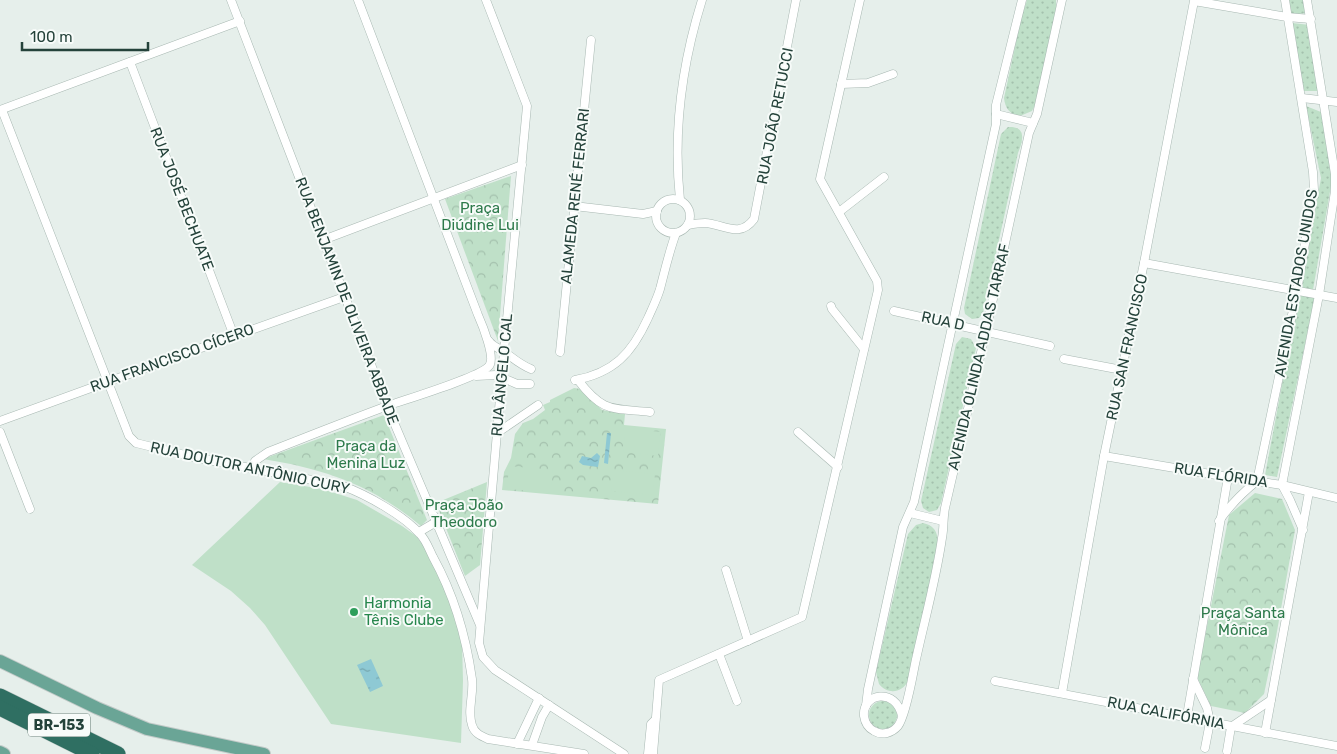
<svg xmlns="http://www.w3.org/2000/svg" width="1337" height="754" font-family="Rubik,sans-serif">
  <defs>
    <pattern id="grass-dots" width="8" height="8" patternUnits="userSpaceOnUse" patternTransform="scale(1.25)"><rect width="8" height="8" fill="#bfe0c8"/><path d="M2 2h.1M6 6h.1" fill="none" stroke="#a4c1ad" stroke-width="1.8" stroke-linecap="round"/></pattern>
    <pattern id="forest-crowns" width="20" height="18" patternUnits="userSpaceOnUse" patternTransform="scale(1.25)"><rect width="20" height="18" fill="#bfe0c8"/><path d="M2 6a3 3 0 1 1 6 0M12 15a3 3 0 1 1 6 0" fill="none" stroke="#a4c1ad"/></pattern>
    <pattern id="water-ripples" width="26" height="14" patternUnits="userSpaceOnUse" patternTransform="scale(1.25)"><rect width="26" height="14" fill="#8ec9d4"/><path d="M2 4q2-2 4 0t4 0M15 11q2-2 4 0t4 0" fill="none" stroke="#74a5ad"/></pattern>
  </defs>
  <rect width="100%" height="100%" fill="#e6efeb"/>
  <!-- grass -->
  <g fill="url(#grass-dots)">
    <path d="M 1027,0 L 1056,0 L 1056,10 L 1036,103 L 1032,111 L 1020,116 C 1010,115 1005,108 1004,98 L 1021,19 Z"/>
    <polygon points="1289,0 1304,0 1307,13 1290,15"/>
    <polygon points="1292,23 1310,25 1318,91 1303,91"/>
    <polygon points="1306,106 1321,112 1332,180 1313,290 1301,289 1321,178"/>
    <path d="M 1008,127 C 1027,126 1023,141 1018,153 L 983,313 L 979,318 L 972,319 L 965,314 L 964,308 L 1001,134 Z"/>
    <polygon points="1299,294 1315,297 1277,477 1265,475"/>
    <polygon points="962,337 971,339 976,348 941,503 937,510 929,512 923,508 921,501 956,344"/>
    <path d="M 923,523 C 942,527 938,544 936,558 L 908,681 C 902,693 888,695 879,684 L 876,672 L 908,534 L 916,525 Z"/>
    <circle cx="883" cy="715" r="14"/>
  </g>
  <!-- forest -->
  <g fill="url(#forest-crowns)">
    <polygon points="511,176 498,341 445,199"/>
    <polygon points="574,388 581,389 602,410 625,414 624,425 666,429 658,504 502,490 504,472 511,458 515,434 523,423 533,419 545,410 543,405 550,402 550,400"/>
    <path d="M 384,415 L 427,520 L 421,526 C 372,485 325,469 263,459 Z"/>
    <polygon points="487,482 480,565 465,576 436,503"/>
    <polygon points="1255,493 1282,499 1295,530 1276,637 1264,694 1245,713 1211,706 1197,677 1229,515"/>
  </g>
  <!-- garden -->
  <g fill="#bfe0c8">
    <polygon points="625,428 661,432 658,456 623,452"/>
    <polygon points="509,466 553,470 551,493 507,489"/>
    <polygon points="613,470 655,474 653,495 611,491"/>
    <polygon points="280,482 322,489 357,500 402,526 416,536 424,546 452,602 462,641 463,681 461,743 331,724 265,625 250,608 231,591 192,565"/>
  </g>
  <!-- water -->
  <g fill="url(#water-ripples)">
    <polygon points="607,433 611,433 608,464 604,463"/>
    <polygon points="597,453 600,456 598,467 583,465 579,462 582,456 591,458"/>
    <polygon points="371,659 383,686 370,692 357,665"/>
  </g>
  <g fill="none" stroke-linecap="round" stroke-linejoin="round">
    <!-- street casing -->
    <g stroke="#a8b8b2" stroke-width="9">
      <g id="street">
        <polyline points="231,0 387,406 480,625"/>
        <polyline points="486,0 527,106 504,351 479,643 483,657 495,670 624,754"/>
        <polyline points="130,62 234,336"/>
        <polyline points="841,84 868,83 893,74"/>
        <polyline points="1302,98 1337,102"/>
        <polyline points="0,110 240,21"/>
        <path d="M 2,110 L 129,436 L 136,443 L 193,457 L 343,486 C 367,495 403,515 420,534 C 426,540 429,549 433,557 C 454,595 466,636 472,679 C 474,694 467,711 472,725 C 474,733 481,736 488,739 L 584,754"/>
        <polyline points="996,114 1033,123"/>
        <circle cx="673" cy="216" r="17"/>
        <path d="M 680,200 C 673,133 682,64 702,0"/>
        <polyline points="574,206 643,214 657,211"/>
        <polyline points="839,212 884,177"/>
        <path d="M 688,225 C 693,224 699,223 705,223 C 724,224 739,239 754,219 L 796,0"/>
        <polyline points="323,240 522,165"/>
        <polyline points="1144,263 1337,298"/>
        <polyline points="831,306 832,309 864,349"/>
        <polyline points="894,311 1050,346"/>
        <path d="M 489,341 C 494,348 500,348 506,353 C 514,359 521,365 531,369"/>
        <polyline points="560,352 591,40"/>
        <polyline points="1064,359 1122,370"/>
        <polyline points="476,376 496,375 517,384 530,384"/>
        <path d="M 575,380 C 614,373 632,353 648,318 C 652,309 657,299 660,289 C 665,270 669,252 676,233"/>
        <path d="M 578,380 C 603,413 612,408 650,412"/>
        <polyline points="0,421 234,336 344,297"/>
        <polyline points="0,432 30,509"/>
        <polyline points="798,432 838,467"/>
        <polyline points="497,433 538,405"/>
        <polyline points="1104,456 1228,477 1282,485 1337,498"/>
        <path d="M 251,469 L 255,461 L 268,452 C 309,436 349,420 390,405 C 407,399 480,377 489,366 C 496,358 482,324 478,315 L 358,0"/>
        <polyline points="910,513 943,521"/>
        <path d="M 1219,521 C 1230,505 1242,493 1257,481 L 1297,291 L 1314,190 L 1313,172 L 1285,0"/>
        <polyline points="1303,530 1290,500 1282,485 1319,295 1335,191 1335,174 1307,0"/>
        <polyline points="419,532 436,522"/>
        <polyline points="726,570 748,641"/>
        <polyline points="719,654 737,701"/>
        <polyline points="1193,679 1207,708 1210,722 1205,748"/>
        <polyline points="995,681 1337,746"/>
        <polyline points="1062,693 1104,456 1144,263 1194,1 1287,17 1311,19"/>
        <polyline points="866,706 868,689 903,527 914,502 996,124 996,105 1022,0"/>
        <path d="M 902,716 C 896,687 862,693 864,716 C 865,723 868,728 874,731 C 882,736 892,733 898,726 C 906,715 912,679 915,664 C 924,622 936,580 942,538 C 944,528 943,518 945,508 L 986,331 L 1029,133 L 1037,114 L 1062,0"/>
        <polyline points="1187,716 1228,477"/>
        <polyline points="1265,733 1309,492"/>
        <polyline points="517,744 539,698"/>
        <polyline points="532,745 542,717 549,705"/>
        <polyline points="1227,751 1231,727 1271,700"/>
        <polyline points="648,754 651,724 655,720"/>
        <polyline points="653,754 659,680 802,617 878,290 877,281 820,179 860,0"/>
      </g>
    </g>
    <!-- primary casing -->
    <g stroke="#c2cac8" stroke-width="14">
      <g id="primary">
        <polyline points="0,661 97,708 147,729 264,754"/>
        <polyline points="0,752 4,754"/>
      </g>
    </g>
    <!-- highway casing -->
    <g stroke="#c2cac8" stroke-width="16">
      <g id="highway">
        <polyline points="0,696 118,754"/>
        <polyline points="0,708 92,754"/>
      </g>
    </g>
    <!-- street -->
    <use href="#street" stroke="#fff" stroke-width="8"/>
    <!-- primary -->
    <use href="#primary" stroke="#6aa596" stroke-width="12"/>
    <!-- highway -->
    <use href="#highway" stroke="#2f6f62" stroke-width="15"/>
  </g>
  <!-- markers -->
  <circle fill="#2e9e5b" stroke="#f7fbf9" stroke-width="2" cx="354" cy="612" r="5"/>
  <g text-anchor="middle" stroke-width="4" stroke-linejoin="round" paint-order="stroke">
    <!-- shield labels -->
    <rect fill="#f7fbf9" stroke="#637a73" stroke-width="1" x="28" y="713.5" width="62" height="23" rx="4"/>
    <g font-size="14" font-weight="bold" fill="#24423a">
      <text x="59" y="730">BR-153</text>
    </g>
    <!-- street labels -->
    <g font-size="15" fill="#24423a" stroke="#f7fbf9">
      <text transform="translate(775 116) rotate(-79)" y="5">RUA JOÃO RETUCCI</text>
      <text transform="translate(575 196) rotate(-84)" y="5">ALAMEDA RENÉ FERRARI</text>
      <text transform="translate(182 199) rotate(69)" y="5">RUA JOSÉ BECHUATE</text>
      <text transform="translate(1296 283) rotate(-80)" y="5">AVENIDA ESTADOS UNIDOS</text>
      <text transform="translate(347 301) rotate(69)" y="5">RUA BENJAMIN DE OLIVEIRA ABBADE</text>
      <text transform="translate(943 321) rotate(12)" y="5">RUA D</text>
      <text transform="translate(1127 347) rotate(-78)" y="5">RUA SAN FRANCISCO</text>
      <text transform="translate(979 357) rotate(-77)" y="5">AVENIDA OLINDA ADDAS TARRAF</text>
      <text transform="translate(172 358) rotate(-20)" y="5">RUA FRANCISCO CÍCERO</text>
      <text transform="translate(502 375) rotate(-85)" y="5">RUA ÂNGELO CAL</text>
      <text transform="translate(250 468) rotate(12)" y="5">RUA DOUTOR ANTÔNIO CURY</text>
      <text transform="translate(1221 475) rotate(9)" y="5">RUA FLÓRIDA</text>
      <text transform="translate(1166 713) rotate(11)" y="5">RUA CALIFÓRNIA</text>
    </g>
    <!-- park labels -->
    <g font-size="15" fill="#2d7a4b" stroke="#f7fbf9">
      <text x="480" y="213">Praça<tspan x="480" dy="17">Diúdine Lui</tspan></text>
      <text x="366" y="451">Praça da<tspan x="366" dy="17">Menina Luz</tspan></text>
      <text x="464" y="510">Praça João<tspan x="464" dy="17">Theodoro</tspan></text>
      <text x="1243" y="618">Praça Santa<tspan x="1243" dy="17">Mônica</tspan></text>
    </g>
    <!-- leisure labels -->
    <g font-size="15" fill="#27864d" stroke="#f7fbf9" text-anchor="start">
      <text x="364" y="608">Harmonia<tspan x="364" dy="17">Tênis Clube</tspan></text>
    </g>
  </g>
  <!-- scale -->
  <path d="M22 42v8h126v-8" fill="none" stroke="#24423a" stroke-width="2.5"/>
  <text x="30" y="42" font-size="15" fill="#24423a" stroke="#f7fbf9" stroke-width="4" paint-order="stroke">100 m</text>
</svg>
